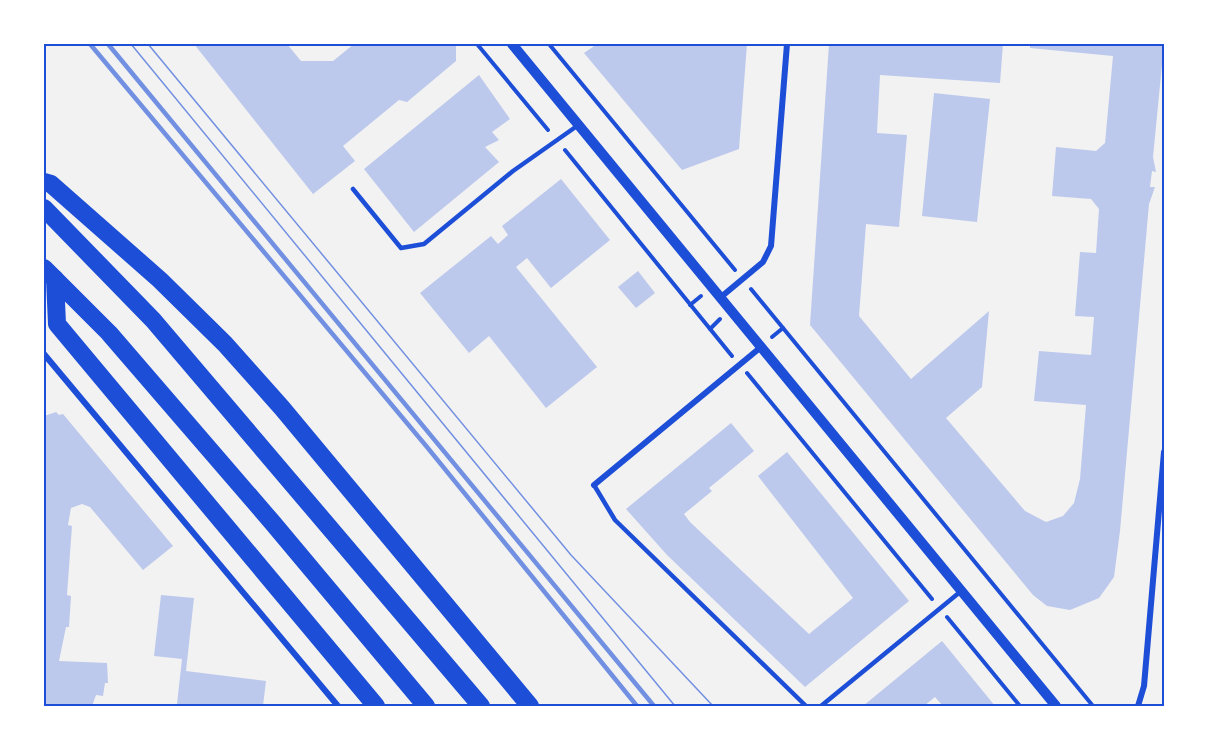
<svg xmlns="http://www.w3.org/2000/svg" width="1208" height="750" font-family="'Noto Sans',sans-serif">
  <rect width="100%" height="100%" fill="#f2f2f2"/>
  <!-- building -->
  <g fill="#bdc9ec">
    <polygon points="194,44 287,44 301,61 333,61 354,44 456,44 456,61 407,102 399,100 343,146 355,161 313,194"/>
    <polygon points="597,44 747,44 739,149 682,170 584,53"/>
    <polygon points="829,44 1003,44 1000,83 880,75 877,133 907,135 899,227 866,224 859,316 911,379 989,311 982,387 946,418 1025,511 1046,522 1063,516 1074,503 1080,479 1086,405 1034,401 1039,351 1091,355 1094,317 1075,316 1080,252 1096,253 1099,209 1091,199 1052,196 1056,147 1096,151 1105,143 1113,56 1030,48 1030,44 1164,44 1153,157 1156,172 1152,171 1150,187 1155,187 1149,204 1120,531 1114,577 1099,598 1070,610 1047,606 1033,595 810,325"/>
    <polygon points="479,75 510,119 492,132 499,140 485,147 499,162 414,232 364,169"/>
    <polygon points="934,93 990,99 977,222 922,216"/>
    <polygon points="561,179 610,240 551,288 527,258 516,267 597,367 546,408 489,336 469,353 420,293 491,236 498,244 508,235 502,226"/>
    <polygon points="638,271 655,293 636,308 618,287"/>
    <polygon points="56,412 59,415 63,414 173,546 143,570 90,507 82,504 71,508 68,525 72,526 67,595 71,596 69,627 66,627 59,661 107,663 108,683 105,683 103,696 96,695 92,706 44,706 44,416"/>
    <polygon points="731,423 754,451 709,488 712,491 684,514 690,522 809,634 853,598 758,476 787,452 909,601 805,687 667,555 626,509"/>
    <polygon points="161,595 194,598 186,671 266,681 263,706 177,704 182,659 154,656"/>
    <polygon points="942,641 995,706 943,706 935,697 924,706 863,706"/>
  </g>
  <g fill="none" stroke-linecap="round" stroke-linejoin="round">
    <!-- path -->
    <g stroke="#1d4ed8" stroke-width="4">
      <polyline points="477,44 548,130"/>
      <polyline points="549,44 735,270"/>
      <polyline points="565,150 732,356"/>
      <polyline points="751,289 1093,706"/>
      <polyline points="690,305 701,296"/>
      <polyline points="710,329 720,319"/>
      <polyline points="772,337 783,328"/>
      <polyline points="747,373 932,599"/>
      <polyline points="947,617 1020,706"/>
    </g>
    <!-- service -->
    <g stroke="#1d4ed8" stroke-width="4.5">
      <polyline points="353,189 401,248 424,244 513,171 577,126"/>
      <polyline points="594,485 615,520 806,706"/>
      <polyline points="821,706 960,592"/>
    </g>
    <!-- minor -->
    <g stroke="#1d4ed8" stroke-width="6">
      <polyline points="721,297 763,262 771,246 787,44"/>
      <polyline points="44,354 338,706"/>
      <polyline points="594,485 761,347"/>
      <polyline points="1138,706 1144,686 1164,452"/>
    </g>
    <!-- tertiary -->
    <polyline stroke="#1d4ed8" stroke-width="10" points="512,44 1056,706"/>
    <!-- motorway -->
    <g stroke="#1d4ed8" stroke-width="18">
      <polyline points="44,182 51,184 160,280 225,344 282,408 530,706"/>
      <polyline points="44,208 153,320 481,706"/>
      <polyline points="44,268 109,333 272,522 426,706"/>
      <polyline points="55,279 57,324 376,706"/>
    </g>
    <!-- tram -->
    <g stroke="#7290e2" stroke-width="1.5">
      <polyline points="131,44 675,706"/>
      <polyline points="148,44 571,555 713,706"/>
    </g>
    <!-- rail -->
    <g stroke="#7290e2" stroke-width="4.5">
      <polyline points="90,44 427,447 637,706"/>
      <polyline points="108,44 654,706"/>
    </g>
  </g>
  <!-- border -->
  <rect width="1208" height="750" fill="none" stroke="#ffffff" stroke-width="90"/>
  <rect x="45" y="45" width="1118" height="660" fill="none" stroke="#1d4ed8" stroke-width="2"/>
</svg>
